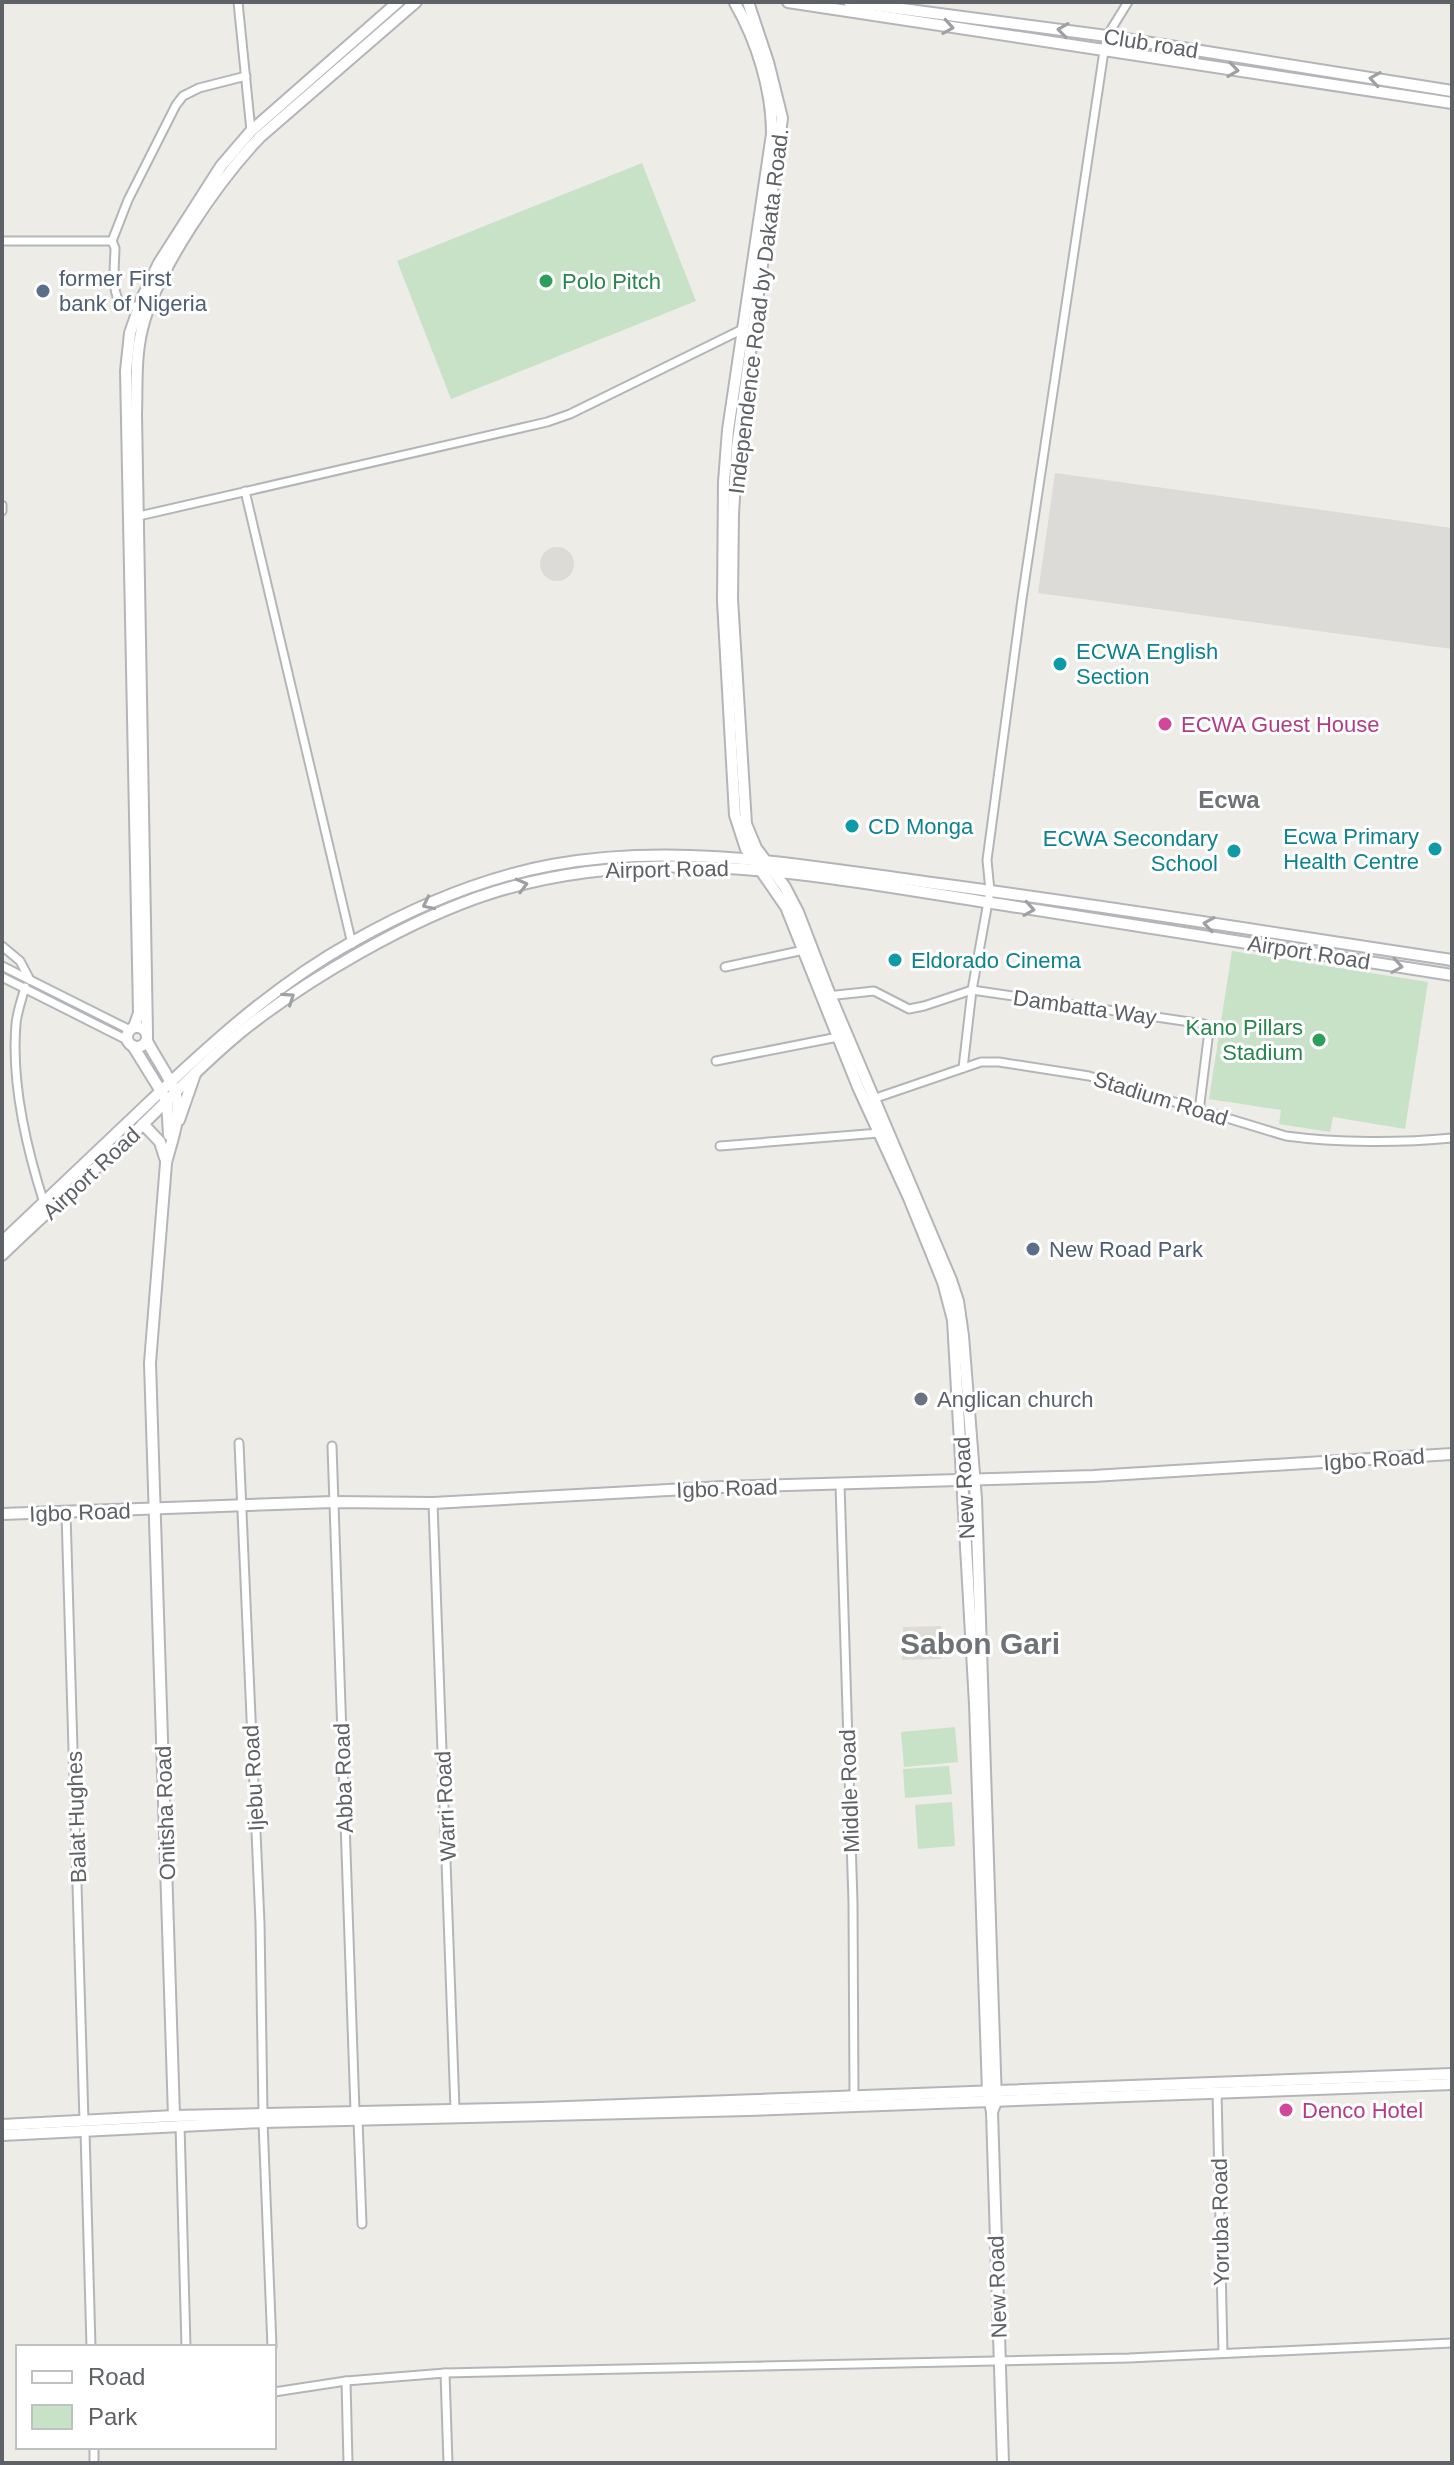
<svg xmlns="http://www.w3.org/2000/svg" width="1454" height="2465" font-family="Helvetica,sans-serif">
  <rect width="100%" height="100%" fill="#eeece7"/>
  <!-- industrial -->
  <g fill="#dddbd8">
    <polygon points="1055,473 1452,528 1452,649 1038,593"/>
    <circle cx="557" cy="564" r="17"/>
  </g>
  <!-- education -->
  <g fill="#dedbd5">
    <polygon points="941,1626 942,1639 903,1641 903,1627"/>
    <polygon points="941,1642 941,1659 902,1660 901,1651 906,1651 906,1647 901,1646 901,1643"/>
  </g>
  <!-- green -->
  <g fill="#c7e2c6">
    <polygon points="642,163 696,301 451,399 397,261"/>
    <polygon points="1232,951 1428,982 1405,1129 1333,1117 1330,1132 1279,1124 1281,1110 1209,1099"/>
    <polygon points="955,1727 958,1762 904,1767 901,1732"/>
    <polygon points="949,1766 952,1794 905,1798 903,1769"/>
    <polygon points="952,1802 955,1846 918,1849 915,1805"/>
  </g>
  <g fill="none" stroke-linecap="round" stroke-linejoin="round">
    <!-- street casing -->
    <g stroke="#b3b6b9" stroke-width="11">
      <g id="street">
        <polyline points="238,2 251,131"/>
        <polyline points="2,241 112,241"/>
        <path d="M 142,308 C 136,306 128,306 123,304 C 110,298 115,261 115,248 L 112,241 L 128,200 L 176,105 L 183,96 L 199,88 L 246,76"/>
        <polyline points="245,491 352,944"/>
        <polyline points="2,505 2,511"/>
        <polyline points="139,516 547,422 570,414 745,328"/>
        <polyline points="2,946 20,961 30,980"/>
        <polyline points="2,966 130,1030"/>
        <polyline points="725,967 804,950"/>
        <polyline points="2,977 127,1040"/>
        <path d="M 25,987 C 22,999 17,1012 16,1024 C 11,1083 26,1147 44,1203"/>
        <polyline points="827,996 874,991 909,1009 924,1006 972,990 1204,1024 1209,1031 1199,1111"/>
        <polyline points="716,1061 838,1037"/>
        <polyline points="963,1068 972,990 990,891 987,860 1022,599 1104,51 1107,36 1128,2"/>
        <path d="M 873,1099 L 981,1062 L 999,1062 L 1089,1076 L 1286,1136 C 1338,1143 1400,1143 1452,1138"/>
        <polyline points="720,1146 879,1133"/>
        <polyline points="239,1443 260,1923 263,2113"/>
        <polyline points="332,1446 355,2111"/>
        <polyline points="840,1484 853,1903 854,2097"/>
        <polyline points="433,1503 455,2109"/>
        <polyline points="66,1513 84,2121"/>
        <polyline points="1217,2092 1223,2353"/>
        <polyline points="358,2120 362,2224"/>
        <polyline points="263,2122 272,2347"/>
        <polyline points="180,2125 186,2347"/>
        <polyline points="85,2131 91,2347"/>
        <polyline points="445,2373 448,2463"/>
        <polyline points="346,2381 348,2463"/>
        <polyline points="274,2392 346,2381 445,2373 1129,2358 1452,2343"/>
        <polyline points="94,2447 94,2463"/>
      </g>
    </g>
    <!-- secondary casing -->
    <g stroke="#b3b5b9" stroke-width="14">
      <g id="secondary">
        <polyline points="748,2 768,62 782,118 737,448 733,514 732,599 746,824 756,848 785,887 798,912 830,995 951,1280 958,1301 963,1336 976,1499 996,2102 992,2112"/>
        <polyline points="788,2 1452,103"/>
        <polyline points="849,2 1107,36 1452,91"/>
        <path d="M 735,3 C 757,41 772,90 772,134 L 728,430 L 724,482 L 723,601 L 735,815 L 746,849 L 786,907 L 858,1087 L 909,1198 L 943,1282 L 953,1320 L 975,1704 L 988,2092 L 992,2112 L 1003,2463"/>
        <circle cx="137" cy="1037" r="10"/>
        <polyline points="134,1027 139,1013 126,371 130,333 143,296 159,263 221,166 251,131 398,2"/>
        <path d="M 147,1034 L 136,415 C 137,386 135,357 142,329 C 156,270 218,181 260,137 L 416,2"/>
        <path d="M 147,1041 C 155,1057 169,1076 175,1092 C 183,1114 171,1142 166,1163 L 150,1363 L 174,2116"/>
        <polyline points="133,1046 167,1101 169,1135"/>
        <polyline points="179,1120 195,1074"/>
        <polyline points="143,1124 160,1142 165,1158"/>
        <path d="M 2,1242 C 48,1198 95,1154 141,1110 C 206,1048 273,986 352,942 C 414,907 481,878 552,865 C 679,842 806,866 932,883 C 1106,906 1279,934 1452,960"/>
        <path d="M 2,1255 C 44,1214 88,1176 131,1136 C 167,1101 202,1064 241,1032 C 307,979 410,919 491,893 C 661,839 840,880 1011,906 C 1158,929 1305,952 1452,975"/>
        <polyline points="2,1514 333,1502 433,1503 723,1487 1093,1476 1452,1454"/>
        <polyline points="2,2125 174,2116 540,2108 1452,2074"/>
        <polyline points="2,2135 263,2122 748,2110 1452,2084"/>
      </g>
    </g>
    <!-- street -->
    <use href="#street" stroke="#fff" stroke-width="7"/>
    <!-- secondary -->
    <use href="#secondary" stroke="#fff" stroke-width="10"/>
  </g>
  <!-- one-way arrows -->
  <defs><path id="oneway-chevron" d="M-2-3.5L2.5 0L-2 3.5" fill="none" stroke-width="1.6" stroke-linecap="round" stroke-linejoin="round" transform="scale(2)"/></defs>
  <g stroke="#9ea0a3">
    <use href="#oneway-chevron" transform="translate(948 27) rotate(9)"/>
    <use href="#oneway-chevron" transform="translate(1063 30) rotate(-172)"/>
    <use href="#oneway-chevron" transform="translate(1233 70) rotate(8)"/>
    <use href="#oneway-chevron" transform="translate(1375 79) rotate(-171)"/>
    <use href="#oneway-chevron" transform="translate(522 885) rotate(-15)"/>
    <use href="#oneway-chevron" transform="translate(428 904) rotate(154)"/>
    <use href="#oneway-chevron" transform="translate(1029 909) rotate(9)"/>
    <use href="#oneway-chevron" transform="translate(1209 924) rotate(-171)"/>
    <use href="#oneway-chevron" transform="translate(1397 966) rotate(9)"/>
    <use href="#oneway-chevron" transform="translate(289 998) rotate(-34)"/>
  </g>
  <!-- markers -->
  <g fill="#2e9e5b" stroke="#fff" stroke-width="3">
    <circle cx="546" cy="281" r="8"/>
    <circle cx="1319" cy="1040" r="8"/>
  </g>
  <g fill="#5c6f8a" stroke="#fff" stroke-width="3">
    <circle cx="43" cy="291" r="8"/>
    <circle cx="1033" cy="1249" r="8"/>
  </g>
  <g fill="#0f9aa8" stroke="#fff" stroke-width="3">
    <circle cx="1060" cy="664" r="8"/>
    <circle cx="852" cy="826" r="8"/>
    <circle cx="1435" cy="849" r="8"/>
    <circle cx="1234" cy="851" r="8"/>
    <circle cx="895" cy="960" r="8"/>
  </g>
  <g fill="#d1479c" stroke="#fff" stroke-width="3">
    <circle cx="1165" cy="724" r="8"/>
    <circle cx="1286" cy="2110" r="8"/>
  </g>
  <circle fill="#6b7280" stroke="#fff" stroke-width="3" cx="921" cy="1399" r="8"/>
  <g text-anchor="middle" stroke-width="6" stroke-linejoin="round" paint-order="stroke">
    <!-- street labels -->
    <g font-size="22" fill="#5e6165" stroke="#fff">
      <text transform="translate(1151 43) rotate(9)" y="8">Club road</text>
      <text transform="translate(758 311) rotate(-83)" y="8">Independence Road by Dakata Road.</text>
      <text transform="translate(667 869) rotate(-1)" y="8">Airport Road</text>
      <text transform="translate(1309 952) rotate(9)" y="8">Airport Road</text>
      <text transform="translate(1085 1007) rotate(8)" y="8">Dambatta Way</text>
      <text transform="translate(1161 1098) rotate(17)" y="8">Stadium Road</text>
      <text transform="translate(91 1173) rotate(-43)" y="8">Airport Road</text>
      <text transform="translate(1374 1459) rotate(-4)" y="8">Igbo Road</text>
      <text transform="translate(727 1488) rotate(-2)" y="8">Igbo Road</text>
      <text transform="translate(964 1488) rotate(-93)" y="8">New Road</text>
      <text transform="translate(80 1512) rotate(-2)" y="8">Igbo Road</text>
      <text transform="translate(253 1778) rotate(-93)" y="8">Ijebu Road</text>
      <text transform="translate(343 1778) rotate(-92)" y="8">Abba Road</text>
      <text transform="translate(849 1791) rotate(-92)" y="8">Middle Road</text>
      <text transform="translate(445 1806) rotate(-93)" y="8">Warri Road</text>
      <text transform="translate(165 1813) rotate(-92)" y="8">Onitsha Road</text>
      <text transform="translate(76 1817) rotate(-92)" y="8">Balat Hughes</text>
      <text transform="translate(1220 2222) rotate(-91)" y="8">Yoruba Road</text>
      <text transform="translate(997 2287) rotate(-92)" y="8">New Road</text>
    </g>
    <!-- service labels -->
    <g font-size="22" fill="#4e5e75" stroke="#fff" text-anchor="start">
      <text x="59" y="286">former First<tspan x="59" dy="25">bank of Nigeria</tspan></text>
      <text x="1049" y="1257">New Road Park</text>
    </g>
    <!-- leisure labels -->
    <g font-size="22" fill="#27864d" stroke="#fff" text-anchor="start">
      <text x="562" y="289">Polo Pitch</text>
      <text x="1303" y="1035" text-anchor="end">Kano Pillars<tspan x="1303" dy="25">Stadium</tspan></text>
    </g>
    <!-- culture labels -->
    <g font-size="22" fill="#0d838f" stroke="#fff" text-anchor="start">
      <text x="1076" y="659">ECWA English<tspan x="1076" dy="25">Section</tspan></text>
      <text x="868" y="834">CD Monga</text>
      <text x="1419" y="844" text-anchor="end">Ecwa Primary<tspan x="1419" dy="25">Health Centre</tspan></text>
      <text x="1218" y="846" text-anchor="end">ECWA Secondary<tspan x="1218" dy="25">School</tspan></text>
      <text x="911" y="968">Eldorado Cinema</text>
    </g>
    <!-- hotel labels -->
    <g font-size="22" fill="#b23c85" stroke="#fff" text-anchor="start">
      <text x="1181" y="732">ECWA Guest House</text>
      <text x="1302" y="2118">Denco Hotel</text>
    </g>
    <!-- worship labels -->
    <g font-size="22" fill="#5b616d" stroke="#fff" text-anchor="start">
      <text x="937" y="1407">Anglican church</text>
    </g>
    <!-- neighbourhood labels -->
    <g font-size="24" font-weight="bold" fill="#6f7376" stroke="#fff">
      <text x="1229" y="808">Ecwa</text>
    </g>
    <!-- district labels -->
    <g font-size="30" font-weight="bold" fill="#6f7376" stroke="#fff">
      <text x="980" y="1654">Sabon Gari</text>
    </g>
  </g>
  <!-- border -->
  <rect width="1454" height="2465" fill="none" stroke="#5e6165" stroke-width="8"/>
  <!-- legend -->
  <rect x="16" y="2345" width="260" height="104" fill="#ffffff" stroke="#bfc0c1" stroke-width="2"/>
  <rect x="32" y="2371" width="40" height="12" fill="#ffffff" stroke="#bfc0c1" stroke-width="2"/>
  <text x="88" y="2385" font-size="24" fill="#5e6165">Road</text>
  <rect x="32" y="2405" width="40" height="24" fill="#c7e2c6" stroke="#bfc0c1" stroke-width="2"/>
  <text x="88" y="2425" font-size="24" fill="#5e6165">Park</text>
</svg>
